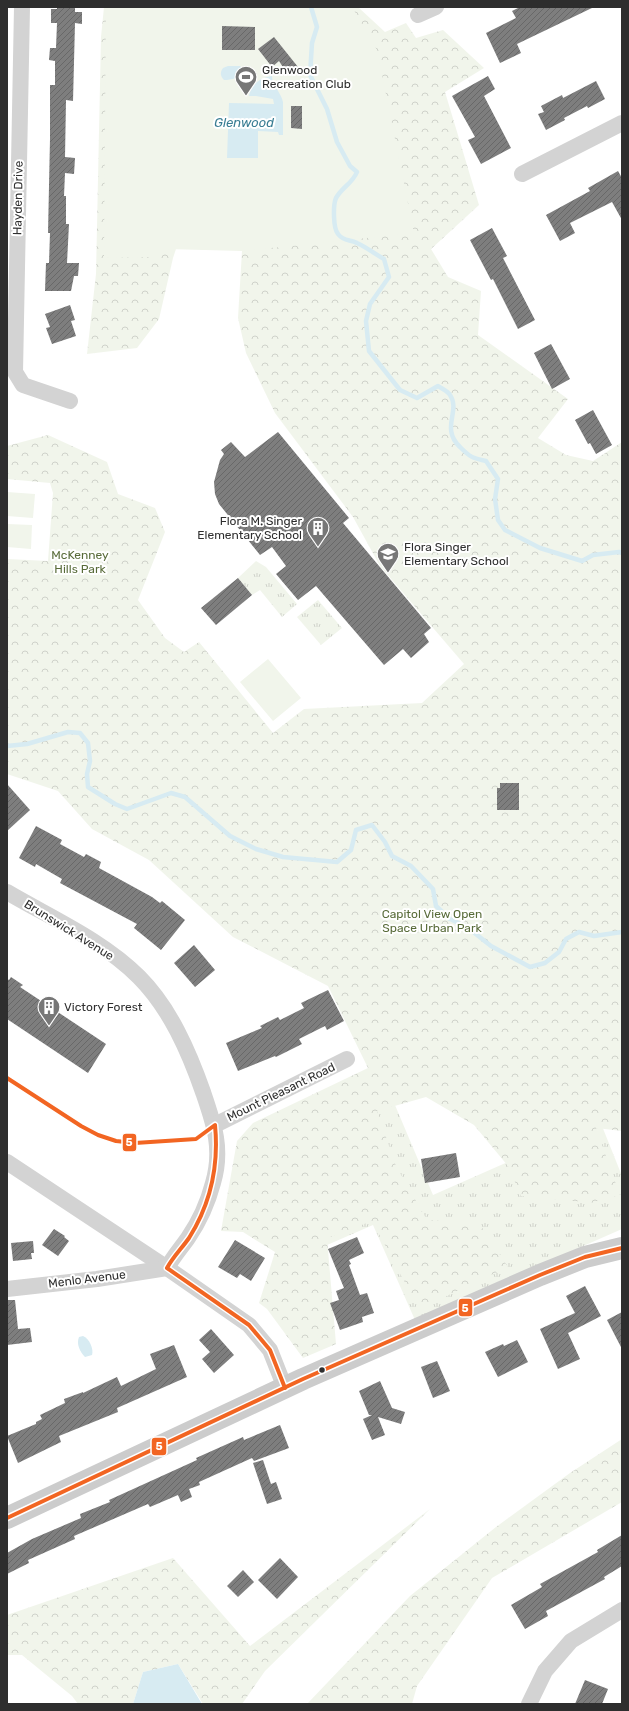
<svg xmlns="http://www.w3.org/2000/svg" width="629" height="1711" font-family="Rubik,sans-serif">
  <defs>
    <pattern id="grass-tufts" width="24" height="20" patternUnits="userSpaceOnUse"><rect width="24" height="20" fill="#f1f5eb"/><path d="M3 7l-1-3M5 7V3M7 7l1-3M15 17l-1-3M17 17v-4M19 17l1-3" fill="none" stroke="#cfd2ca"/></pattern>
    <pattern id="forest-crowns" width="20" height="18" patternUnits="userSpaceOnUse"><rect width="20" height="18" fill="#f1f5eb"/><path d="M2 6a3 3 0 1 1 6 0M12 15a3 3 0 1 1 6 0" fill="none" stroke="#cfd2ca"/></pattern>
    <pattern id="building-hatch" width="6" height="6" patternUnits="userSpaceOnUse"><rect width="6" height="6" fill="#7e7e7e"/><path d="M-1 1l2-2M0 6l6-6M5 7l2-2" fill="none" stroke="#686868"/></pattern>
  </defs>
  <rect width="100%" height="100%" fill="#fff"/>
  <!-- grass -->
  <g fill="url(#grass-tufts)">
    <polygon points="256,561 266,567 297,604 282,617 260,590 252,595 238,578"/>
    <polygon points="318,600 342,628 321,645 297,617"/>
    <polygon points="384,1079 433,1195 600,1121 622,1176 622,1229 415,1320 373,1225 295,1259"/>
  </g>
  <!-- forest -->
  <g fill="url(#forest-crowns)">
    <polygon points="104,7 189,7 185,222 173,258 159,319 137,348 87,354 96,274 101,37"/>
    <polygon points="288,7 358,7 385,32 406,23 416,38 443,30 484,68 445,92 479,205 431,249 448,277 481,291 478,335 568,399 538,438 566,455 593,461 622,442 622,1131 596,1128 621,1198 602,1194 596,1203 521,1196 508,1166 474,1125 426,1097 377,1111 396,1166 427,1220 479,1223 508,1267 419,1309 372,1221 327,1238 336,1344 303,1358 267,1309 259,1303 275,1252 243,1232 221,1231 237,1141 253,1123 368,1068 328,986 233,937 149,860 92,829 58,791 7,774 7,559 48,561 53,493 50,483 7,479 7,446 48,435 107,462 118,494 155,508 165,532 138,600 165,638 184,652 199,642 273,733 304,709 422,703 464,664 380,566 353,517 275,413 246,353 238,318 242,251 197,245"/>
    <polygon points="622,1439 622,1502 492,1578 417,1686 412,1704 307,1704 410,1596 496,1527 570,1473"/>
    <polygon points="430,1509 265,1671 242,1704 203,1704 178,1664 143,1672 133,1704 78,1704 72,1696 22,1655 7,1655 7,1615 173,1558 250,1646"/>
  </g>
  <!-- pitch -->
  <g fill="#f1f5eb">
    <polygon points="106,7 352,7 377,50 414,233 242,251 166,249 150,257 104,258"/>
    <polygon points="7,492 35,494 33,518 7,516"/>
    <polygon points="7,524 32,525 31,549 7,547"/>
    <polygon points="268,659 301,698 273,721 240,682"/>
  </g>
  <!-- water -->
  <g fill="#d7ebf2">
    <path d="M 228,66 L 240,66 L 244,70 C 240,78 232,80 224,80 C 220,76 220,72 223,68 Z"/>
    <path d="M 272,76 C 272,86 281,92 283,102 L 283,135 L 279,135 L 278,132 L 258,131 L 258,158 L 227,158 L 229,103 L 274,104 L 273,99 L 256,96 L 249,96 C 251,84 260,78 272,76 Z"/>
    <path d="M 83,1336 C 89,1338 94,1349 92,1355 L 85,1357 C 80,1352 76,1344 79,1337 Z"/>
    <polygon points="178,1664 202,1704 133,1704 143,1672"/>
  </g>
  <g fill="none" stroke-linecap="round" stroke-linejoin="round">
    <!-- stream -->
    <g stroke="#d7ebf2" stroke-width="4.5">
      <path d="M 311,7 L 317,27 L 312,43 L 310,75 L 327,109 L 337,142 L 350,166 L 357,172 C 352,184 343,186 336,198 C 333,205 333,228 338,234 C 344,242 350,239 357,243 C 366,247 375,254 384,259 L 389,277 L 370,304 L 366,321 L 369,351 L 400,390 L 417,398 L 438,386 C 442,389 448,391 450,395 C 461,411 440,428 460,447 C 470,457 472,458 486,461 L 498,479 L 495,499 L 498,520 L 505,530 L 540,548 L 582,561 L 593,555 L 619,552 L 622,553"/>
      <polyline points="7,746 27,744 68,732 80,733 88,743 90,761 87,774 88,787 115,804 127,809 171,793 185,797 230,836 256,849 283,857 337,862 351,850 356,830 372,825 385,842 392,856 411,866 433,889 436,906 450,919 467,927 491,946 530,967 545,963 559,952 566,939 579,932 594,936 622,932"/>
    </g>
  </g>
  <!-- building -->
  <g fill="url(#building-hatch)">
    <polygon points="57,7 75,7 75,12 82,12 82,24 75,23 73,101 66,100 65,157 75,158 74,174 65,173 64,196 66,196 66,224 69,224 67,263 79,263 78,276 74,276 71,291 45,291 46,263 49,263 50,233 48,233 50,139 50,85 55,85 55,61 49,60 50,48 56,48 57,23 51,23 51,9 57,9"/>
    <polygon points="520,7 594,7 517,44 521,53 500,63 486,33 516,18 512,11"/>
    <polygon points="222,26 255,27 255,50 222,50"/>
    <polygon points="274,37 298,67 288,75 279,61 272,67 258,49"/>
    <polygon points="488,76 495,89 484,96 511,148 481,164 468,140 475,137 452,96"/>
    <polygon points="596,81 605,99 588,108 587,106 564,118 565,120 546,130 538,114 544,112 541,106 562,95 563,98"/>
    <polygon points="291,106 302,106 302,129 291,128"/>
    <polygon points="618,171 622,178 622,220 612,202 570,223 575,233 560,241 546,215 590,191 588,188"/>
    <polygon points="492,228 507,256 503,258 535,320 518,329 493,279 491,280 470,240"/>
    <polygon points="70,305 75,320 71,321 76,336 52,344 46,328 50,327 45,314"/>
    <polygon points="551,344 570,379 552,389 534,353"/>
    <polygon points="593,410 612,445 596,454 590,443 588,444 575,420"/>
    <polygon points="278,432 349,518 343,523 431,628 424,634 429,642 411,658 403,649 384,665 316,586 298,600 276,574 286,566 272,547 260,555 219,504 215,494 214,482 220,460 224,454 221,450 231,442 245,457"/>
    <polygon points="238,578 252,595 216,625 201,608"/>
    <polygon points="500,783 519,783 519,810 497,810 497,788 500,788"/>
    <polygon points="7,784 30,810 7,831"/>
    <polygon points="36,826 62,840 60,844 84,857 86,854 101,862 99,868 152,897 160,903 162,901 185,920 161,950 134,928 137,924 60,883 62,879 36,864 35,867 19,858"/>
    <polygon points="194,945 215,970 195,987 174,963"/>
    <polygon points="11,977 23,985 20,987 106,1044 88,1073 7,1019 7,979 9,980"/>
    <polygon points="328,990 344,1021 327,1030 325,1026 299,1039 302,1044 276,1057 275,1056 238,1071 226,1043 262,1028 260,1026 278,1017 280,1020 304,1008 301,1003"/>
    <polygon points="456,1153 460,1177 425,1183 421,1159"/>
    <polygon points="54,1229 65,1236 64,1237 69,1241 58,1256 42,1245"/>
    <polygon points="357,1237 364,1253 349,1260 351,1264 349,1265 360,1295 367,1293 374,1313 362,1317 363,1322 340,1330 330,1303 339,1300 336,1291 344,1288 328,1249"/>
    <polygon points="235,1240 265,1258 251,1281 240,1274 237,1278 218,1267"/>
    <polygon points="33,1241 34,1253 31,1253 32,1259 13,1261 11,1243"/>
    <polygon points="585,1286 601,1316 568,1333 580,1359 558,1369 540,1329 575,1313 566,1296"/>
    <polygon points="7,1300 15,1300 18,1329 30,1328 32,1342 7,1345"/>
    <polygon points="622,1312 622,1349 607,1320"/>
    <polygon points="211,1329 234,1355 214,1373 202,1359 210,1352 199,1340"/>
    <polygon points="517,1340 528,1362 498,1377 485,1352 503,1344 504,1346"/>
    <polygon points="174,1345 187,1377 117,1408 118,1412 59,1436 61,1442 18,1463 7,1436 36,1424 36,1422 42,1419 40,1415 65,1403 64,1399 83,1392 83,1393 117,1377 121,1386 156,1369 150,1354"/>
    <polygon points="437,1361 450,1391 433,1398 421,1367"/>
    <polygon points="380,1381 392,1408 405,1412 401,1424 378,1417 385,1435 372,1440 363,1419 372,1415 369,1415 359,1391"/>
    <polygon points="280,1425 289,1448 254,1461 252,1458 199,1482 200,1485 189,1489 192,1497 181,1502 178,1495 150,1507 148,1504 74,1536 75,1539 28,1560 29,1563 7,1574 7,1553 32,1539 81,1518 80,1514 110,1502 109,1500 197,1460 196,1458 243,1437 244,1440"/>
    <polygon points="263,1460 271,1484 276,1482 282,1499 267,1504 253,1463"/>
    <polygon points="622,1535 622,1566 604,1577 605,1579 546,1611 548,1616 525,1629 511,1605 542,1587 540,1584 598,1552 597,1550"/>
    <polygon points="280,1558 298,1577 277,1599 258,1580"/>
    <polygon points="243,1570 254,1582 238,1597 227,1586"/>
    <polygon points="585,1680 608,1689 602,1704 575,1704"/>
  </g>
  <g fill="none" stroke-linecap="round" stroke-linejoin="round">
    <!-- street -->
    <g stroke="#d3d3d3" stroke-width="16">
      <polyline points="22,7 15,372 23,385 70,401"/>
      <polyline points="418,15 436,7"/>
      <polyline points="522,174 622,123"/>
      <path d="M 7,892 C 51,918 102,940 139,977 C 170,1008 189,1052 203,1092 C 214,1124 223,1149 213,1183 C 208,1202 199,1222 188,1238 C 181,1248 173,1257 167,1268"/>
      <polyline points="215,1125 347,1059"/>
      <polyline points="7,1162 167,1268 249,1325 270,1350 285,1388"/>
      <polyline points="7,1289 97,1279 167,1268"/>
      <polyline points="529,1704 545,1671 571,1641 622,1610"/>
    </g>
    <!-- secondary -->
    <polyline stroke="#ccc" stroke-width="22" points="7,1518 303,1379 540,1275 585,1257 622,1248"/>
    <!-- bus-1 casing -->
    <g stroke="#fff" stroke-width="7">
      <g id="bus-1">
        <path d="M 7,1078 L 81,1126 L 98,1135 L 116,1141 L 135,1143 L 196,1139 L 215,1125 C 219,1166 211,1203 189,1238 C 182,1248 173,1257 167,1268 L 249,1325 L 270,1350 L 285,1388"/>
        <polyline points="7,1518 303,1379 540,1275 585,1257 622,1248"/>
      </g>
    </g>
    <!-- bus-1 -->
    <use href="#bus-1" stroke="#f26522" stroke-width="4"/>
  </g>
  <!-- icons -->
  <defs>
    <g id="stadium-pin" transform="scale(1.15)"><path d="M0 17L-7.5 6A9.5 9.5 0 1 1 7.5 6Z" fill="#777" stroke="#fff"/><path d="M0-5a6.5 5 0 1 0 0 10a6.5 5 0 1 0 0-10ZM-3.5-1.8h7v3.6h-7Z" fill="#fff"/></g>
    <g id="building-pin" transform="scale(1.15)"><path d="M0 17L-7.5 6A9.5 9.5 0 1 1 7.5 6Z" fill="#777" stroke="#fff"/><path d="M-4-6H4V6H1V3H-1V6H-4ZM-2.5-4.3h1.7v1.8h-1.7ZM.8-4.3h1.7v1.8H.8ZM-2.5-1h1.7V.8h-1.7ZM.8-1h1.7V.8H.8Z" fill="#fff"/></g>
    <g id="school-pin" transform="scale(1.15)"><path d="M0 17L-7.5 6A9.5 9.5 0 1 1 7.5 6Z" fill="#777" stroke="#fff"/><path d="M0-5L7-2L0 1L-7-2ZM-4 1L0 2.5L4 1V4Q0 6-4 4Z" fill="#fff"/></g>
  </defs>
  <g fill-rule="evenodd">
    <use href="#stadium-pin" x="246" y="77"/>
    <use href="#building-pin" x="318" y="528"/>
    <use href="#school-pin" x="388" y="554"/>
    <use href="#building-pin" x="49" y="1007"/>
  </g>
  <!-- markers -->
  <circle fill="#2e2e2e" stroke="#fff" stroke-width="1.5" cx="322" cy="1370" r="3.5"/>
  <g text-anchor="middle" stroke-width="4" stroke-linejoin="round" paint-order="stroke">
    <!-- poi labels -->
    <g font-size="12" fill="#2e2e2e" stroke="#fff" text-anchor="start">
      <text x="262" y="74">Glenwood<tspan x="262" dy="14">Recreation Club</tspan></text>
      <text x="302" y="525" text-anchor="end">Flora M. Singer<tspan x="302" dy="14">Elementary School</tspan></text>
      <text x="404" y="551">Flora Singer<tspan x="404" dy="14">Elementary School</tspan></text>
      <text x="64" y="1011">Victory Forest</text>
    </g>
    <!-- street labels -->
    <g font-size="12" fill="#2e2e2e" stroke="#fff">
      <text transform="translate(18 198) rotate(-89)" y="4">Hayden Drive</text>
      <text transform="translate(69 930) rotate(32)" y="4">Brunswick Avenue</text>
      <text transform="translate(281 1092) rotate(-26)" y="4">Mount Pleasant Road</text>
      <text transform="translate(87 1279) rotate(-7)" y="4">Menlo Avenue</text>
    </g>
    <!-- park labels -->
    <g font-size="12" fill="#586b39" stroke="#fff">
      <text x="80" y="559">McKenney<tspan x="80" dy="14">Hills Park</tspan></text>
      <text x="432" y="918">Capitol View Open<tspan x="432" dy="14">Space Urban Park</tspan></text>
    </g>
    <!-- water labels -->
    <g font-size="13" font-style="italic" fill="#397d93" stroke="#fff">
      <text x="244" y="127">Glenwood</text>
    </g>
  </g>
  <g stroke="#fff" stroke-width="1.5">
    <rect x="122" y="1133" width="15" height="19" rx="4" fill="#f26522"/>
    <rect x="458" y="1298" width="15" height="19" rx="4" fill="#f26522"/>
    <rect x="151" y="1437" width="16" height="19" rx="4" fill="#f26522"/>
  </g>
  <g font-size="11" text-anchor="middle" font-weight="bold" fill="#fff">
    <text x="129" y="1146">5</text>
    <text x="465" y="1312">5</text>
    <text x="159" y="1450">5</text>
  </g>
  <!-- border -->
  <rect width="629" height="1711" fill="none" stroke="#2e2e2e" stroke-width="16"/>
</svg>
